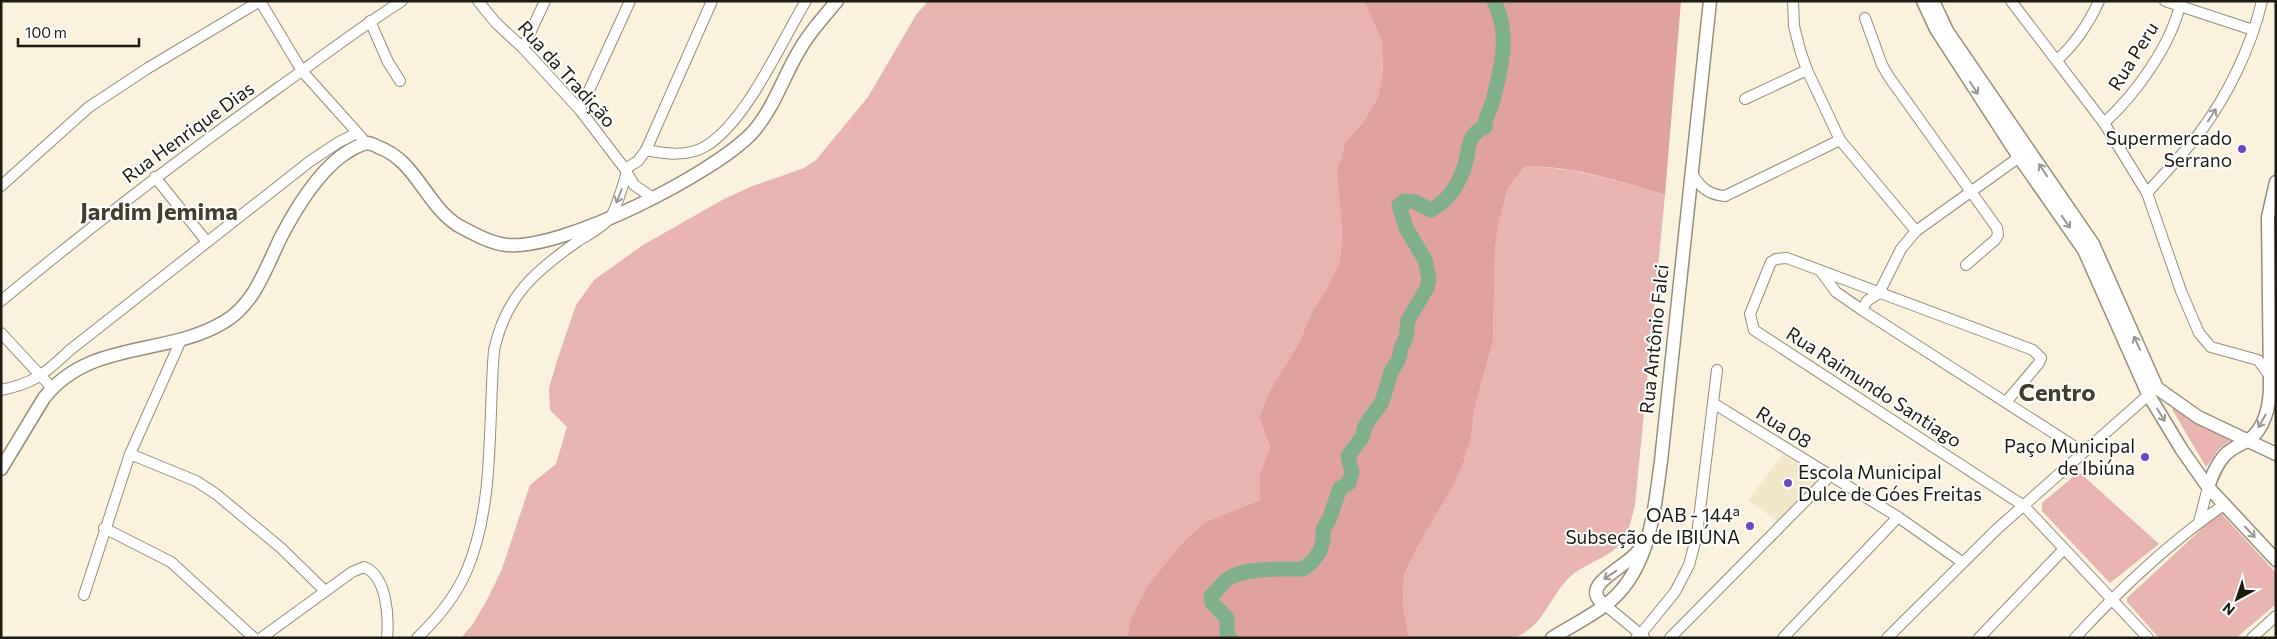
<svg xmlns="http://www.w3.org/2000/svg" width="2277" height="639" font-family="Commissioner,sans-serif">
  <rect width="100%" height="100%" fill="#faf2dc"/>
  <!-- built -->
  <polygon fill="#f3e7ca" points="1785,451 1816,471 1820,479 1778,522 1748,500"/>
  <!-- green -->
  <g fill="#e7b4af">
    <polygon points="928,1 1364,1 1381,39 1383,68 1378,97 1363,122 1345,143 1337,171 1342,234 1340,261 1327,288 1311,313 1300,341 1270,390 1259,417 1270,447 1260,474 1260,500 1205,522 1183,542 1147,586 1131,618 1127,638 461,638 473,624 488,598 502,569 530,485 556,464 567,427 550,410 549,388 557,361 576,305 594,280 643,245 724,199 750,187 804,168 816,160 868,97 916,15"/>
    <path d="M 1525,166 C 1573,167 1619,181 1665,195 L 1635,505 C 1631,521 1629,534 1617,547 C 1608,557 1583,565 1571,576 C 1548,597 1547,624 1514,638 L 1409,638 L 1403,606 L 1404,575 L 1417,548 L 1448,495 L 1471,437 L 1475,407 L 1493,341 L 1495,248 L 1500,218 L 1508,189 Z"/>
    <polygon points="2176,407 2230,440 2219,449 2206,467 2172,409"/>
    <polygon points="2079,472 2159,544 2110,583 2042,511 2042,503"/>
    <polygon points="2220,512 2276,573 2276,604 2236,638 2159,638 2127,602 2127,598"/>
  </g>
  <!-- forest -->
  <path fill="#e0a29c" d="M 1364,1 L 1681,1 L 1665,195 C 1619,181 1573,166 1525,166 L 1508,189 L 1500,218 L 1495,248 L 1493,341 L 1475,407 L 1471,437 L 1462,466 L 1448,495 L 1417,548 L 1404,575 L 1403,606 L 1409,638 L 1127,638 L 1131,618 L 1147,586 L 1183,542 L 1205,522 L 1260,500 L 1260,474 L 1270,447 L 1259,417 L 1270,390 L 1300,341 L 1311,313 L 1327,288 L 1340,261 L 1342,234 L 1337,171 L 1345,143 L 1363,122 L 1378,97 L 1383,68 L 1381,39 Z"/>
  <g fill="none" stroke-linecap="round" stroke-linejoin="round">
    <!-- river -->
    <path stroke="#80b08b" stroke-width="15" d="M 1230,638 L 1227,634 L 1227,618 L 1212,603 L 1211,596 C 1216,592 1220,586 1225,581 C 1241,567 1282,569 1303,569 L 1312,562 L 1320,551 L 1323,540 L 1323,529 L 1329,520 L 1340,488 L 1349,483 L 1352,472 L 1348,456 L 1363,436 L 1364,429 L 1369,420 L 1382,402 L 1391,372 L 1399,359 L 1401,348 L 1406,337 L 1408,320 L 1427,288 L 1429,278 L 1425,260 L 1406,228 L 1399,205 L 1404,201 L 1415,202 L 1431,210 C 1448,201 1459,184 1465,165 C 1470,148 1466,135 1485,127 C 1485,117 1490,110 1493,101 C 1501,67 1511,35 1494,1"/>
    <!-- minor casing -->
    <g stroke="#968e7a" stroke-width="12">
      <g id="minor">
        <polyline points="260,1 302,71 362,138"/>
        <polyline points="478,1 496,23 523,48 580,110 625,169 634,185 653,198"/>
        <polyline points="1793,1 1794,26 1800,50 1807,70 1840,140 1916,231"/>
        <polyline points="2011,1 2104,123 2147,193 2181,291 2199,333 2211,347 2258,360 2270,376"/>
        <polyline points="2165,1 2253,30"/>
        <polyline points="1865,18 1882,65 1889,77 1997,228 1998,235 1995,240 1966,265"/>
        <polyline points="370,21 388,62 400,81"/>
        <polyline points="523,48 545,1"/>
        <path d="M 2057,60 C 2075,44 2089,23 2099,1"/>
        <polyline points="1745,99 1807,70"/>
        <polyline points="580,110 630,1"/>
        <path d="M 2104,123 C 2136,94 2172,44 2181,1"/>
        <path d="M 646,150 C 666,154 688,157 706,146 C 747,121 781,42 806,1"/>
        <polyline points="625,169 638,161 646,150 712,1"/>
        <path d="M 1691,172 C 1699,186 1708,195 1725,196 L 1840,140"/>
        <polyline points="155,177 207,242"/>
        <polyline points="1,186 89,107 148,68 260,1"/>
        <path d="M 2147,193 C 2164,174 2182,155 2198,135 C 2227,97 2251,48 2262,1"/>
        <polyline points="1822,273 1836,292 1862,310 2083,452"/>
        <path d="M 1,301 C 91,226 183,156 278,88 C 319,59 359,28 402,1"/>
        <polyline points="1862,310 1867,301 1879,293 1901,249 1916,231 2025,153"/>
        <polyline points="1,333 52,388"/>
        <path d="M 1,390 C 36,383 45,373 70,350 L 309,162 L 339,142 L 357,133"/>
        <polyline points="2006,402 2039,363 2041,358 2033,350 1787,258 1776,259 1771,262 1750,314 1754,330 2024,506 2148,638"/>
        <polyline points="1713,403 1898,517 1962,562"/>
        <polyline points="130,454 196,481 216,494 281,548 325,591"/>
        <polyline points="2199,522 2208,487"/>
        <polyline points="104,528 171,562 254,638"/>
        <polyline points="84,595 130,454 181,340"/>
        <polyline points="1605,605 1644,637"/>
        <path d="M 261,638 L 352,572 L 364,567 C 387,576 389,617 387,638"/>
        <path d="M 417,638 C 437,619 456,596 467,570 C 495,503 488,422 494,350 C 506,296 534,272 578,241 C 587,235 602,228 609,219 C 615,213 624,182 627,172"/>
        <polyline points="1636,638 1640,635 1675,592 1689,565 1697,535 1717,370"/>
        <polyline points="1670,638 1830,476"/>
        <polyline points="1783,638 1898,517"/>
        <polyline points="1887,638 1997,529 2154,390"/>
        <polyline points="1979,638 2064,549"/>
        <path d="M 2075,638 C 2120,589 2170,542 2225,504"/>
        <polyline points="2252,638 2276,616"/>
      </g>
    </g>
    <!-- major casing -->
    <g stroke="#968e7a" stroke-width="15">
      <g id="major">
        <polyline points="1923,1 1936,29 2019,157 2084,250 2148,394 2182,450 2208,487 2276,560"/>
        <polyline points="1933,1 1947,31 2093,244 2157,388 2198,417 2276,454"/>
        <path d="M 1,469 L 44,398 C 90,339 166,357 224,322 C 255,304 266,267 281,237 C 296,208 315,177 340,157 C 347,152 359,144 368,143 C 369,143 377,146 378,147 C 416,160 426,206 459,226 C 474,234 490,243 507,245 C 564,250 713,174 752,133 C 772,111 782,81 796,56 C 807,35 822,19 837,1"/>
        <path d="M 2208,487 C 2212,476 2216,465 2224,456 C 2231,448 2238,446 2247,441 C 2265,430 2270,405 2270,385 L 2268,217 L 2276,182"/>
        <path d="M 1605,605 C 1576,585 1627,568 1639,550"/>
        <path d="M 1552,638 C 1569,627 1588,618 1604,606 C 1650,573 1654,511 1661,461 L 1710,1"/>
      </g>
    </g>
    <!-- minor -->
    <use href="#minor" stroke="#fff" stroke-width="10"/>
    <!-- major -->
    <use href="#major" stroke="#fff" stroke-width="12"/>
  </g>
  <!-- one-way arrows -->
  <defs><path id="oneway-shaft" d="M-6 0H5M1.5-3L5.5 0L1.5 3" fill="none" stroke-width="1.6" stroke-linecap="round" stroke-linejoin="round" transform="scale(1.25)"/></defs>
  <g stroke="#999894">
    <use href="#oneway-shaft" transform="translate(1974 88) rotate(57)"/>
    <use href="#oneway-shaft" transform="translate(2212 115) rotate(-57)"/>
    <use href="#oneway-shaft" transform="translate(2043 170) rotate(-124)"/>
    <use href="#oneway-shaft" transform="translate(619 196) rotate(111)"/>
    <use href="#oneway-shaft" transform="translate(2066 222) rotate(55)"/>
    <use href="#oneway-shaft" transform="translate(2137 343) rotate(-114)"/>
    <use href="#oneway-shaft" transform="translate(2161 415) rotate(59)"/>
    <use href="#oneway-shaft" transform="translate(2262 421) rotate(119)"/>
    <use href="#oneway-shaft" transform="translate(2250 532) rotate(47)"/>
    <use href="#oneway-shaft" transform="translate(1610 575) rotate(147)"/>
  </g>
  <!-- markers -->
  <g fill="#6d4ac2" stroke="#fff" stroke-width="2">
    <circle cx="2242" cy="149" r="5"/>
    <circle cx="2145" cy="457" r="5"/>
    <circle cx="1788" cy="483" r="5"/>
    <circle cx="1750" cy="526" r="5"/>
  </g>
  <g text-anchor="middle" stroke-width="4" stroke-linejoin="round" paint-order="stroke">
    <!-- street labels -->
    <g font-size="19" fill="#1d1a12" stroke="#fff">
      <text transform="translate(2133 56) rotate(-58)" y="7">Rua Peru</text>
      <text transform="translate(567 74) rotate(48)" y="7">Rua da Tradição</text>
      <text transform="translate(188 132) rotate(-36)" y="7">Rua Henrique Dias</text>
      <text transform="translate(1654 339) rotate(-84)" y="7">Rua Antônio Falci</text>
      <text transform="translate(1874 387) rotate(33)" y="7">Rua Raimundo Santiago</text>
      <text transform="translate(1784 427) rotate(32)" y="7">Rua 08</text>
    </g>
    <!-- poi labels -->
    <g font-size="19" fill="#1d1a12" stroke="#fff" text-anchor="end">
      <text x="2232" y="145">Supermercado<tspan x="2232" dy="22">Serrano</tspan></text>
      <text x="2135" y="453">Paço Municipal<tspan x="2135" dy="22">de Ibiúna</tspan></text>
      <text x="1798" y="479" text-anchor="start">Escola Municipal<tspan x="1798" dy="22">Dulce de Góes Freitas</tspan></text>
      <text x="1740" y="522">OAB - 144ª<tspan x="1740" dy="22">Subseção de IBIÚNA</tspan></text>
    </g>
    <!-- district labels -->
    <g font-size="24" font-weight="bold" fill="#443d2c" stroke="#fff">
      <text x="159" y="220">Jardim Jemima</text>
      <text x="2057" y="401">Centro</text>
    </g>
  </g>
  <!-- border -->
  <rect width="2277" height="639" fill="none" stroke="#1d1a12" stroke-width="5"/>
  <!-- north arrow -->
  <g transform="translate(2237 599) rotate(220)" stroke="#ffffff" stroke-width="4" paint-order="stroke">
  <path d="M0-4L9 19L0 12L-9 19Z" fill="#1d1a12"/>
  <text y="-8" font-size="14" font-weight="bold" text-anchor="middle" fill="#1d1a12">N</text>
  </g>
  <!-- scale -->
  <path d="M18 38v8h121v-8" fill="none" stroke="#1d1a12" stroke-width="2.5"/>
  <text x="25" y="38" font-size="15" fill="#1d1a12" stroke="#ffffff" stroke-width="4" paint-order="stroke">100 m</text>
</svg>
